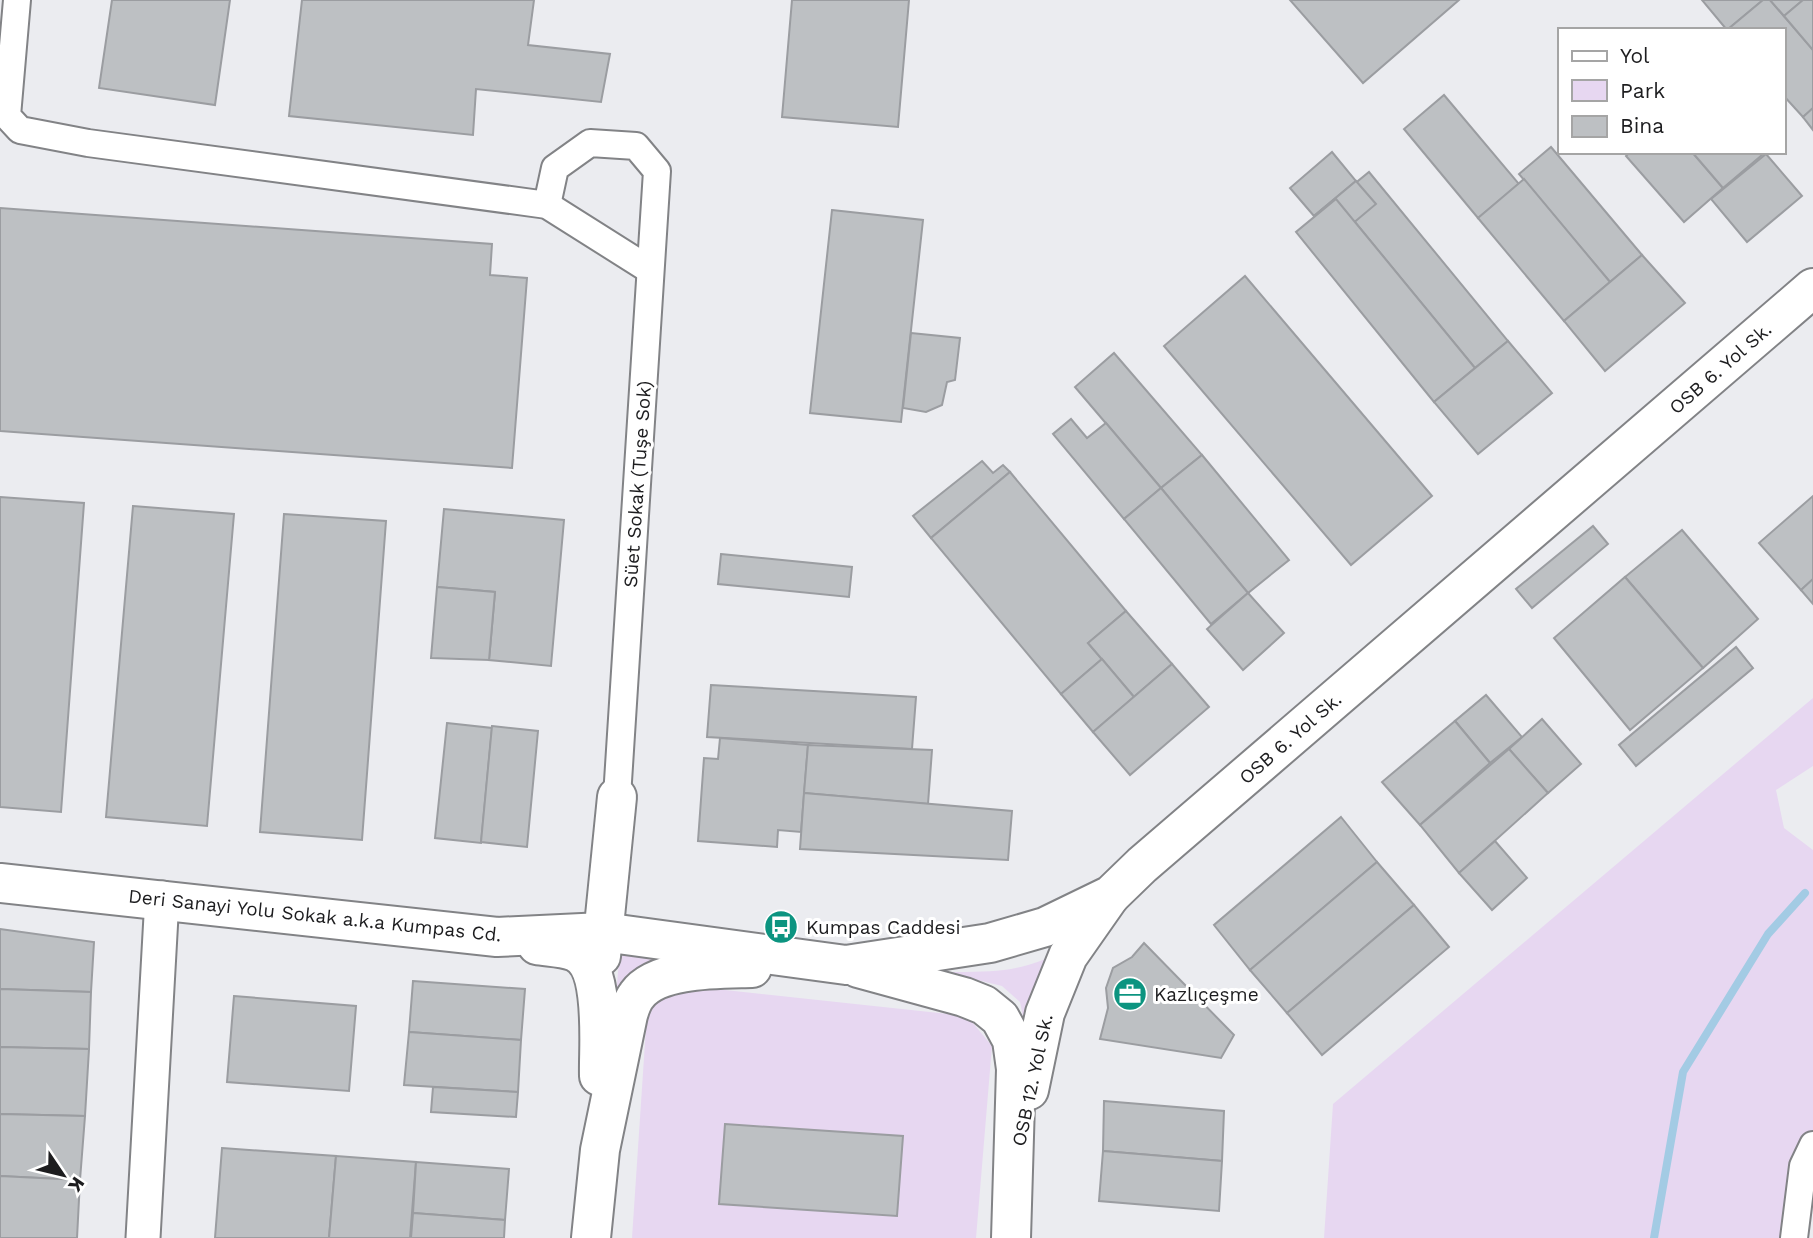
<svg xmlns="http://www.w3.org/2000/svg" width="1813" height="1238" font-family="'Work Sans',sans-serif">
  <rect width="100%" height="100%" fill="#ebecf0"/>
  <!-- green -->
  <g fill="#e7d7f1">
    <polygon points="1813,698 1813,766 1776,790 1784,828 1813,850 1813,1150 1807,1238 1324,1238 1333,1104"/>
    <polygon points="620,948 714,955 615,1008"/>
    <path d="M 1065,950 L 1027,1037 L 1020,1002 L 1002,986 L 945,972 C 996,972 1019,973 1065,950 Z"/>
    <polygon points="670,984 967,1016 992,1046 976,1238 632,1238 647,1013"/>
  </g>
  <g fill="none" stroke-linecap="round" stroke-linejoin="round">
    <!-- stream -->
    <polyline stroke="#a3cbe4" stroke-width="8" points="1654,1238 1683,1072 1768,934 1805,893"/>
  </g>
  <!-- building -->
  <g fill="#bdc0c3" stroke="#9b9da1" stroke-width="2">
    <polygon points="112,0 230,0 215,105 99,88"/>
    <polygon points="302,0 534,0 528,45 610,54 601,102 476,89 473,135 289,116"/>
    <polygon points="792,0 909,0 898,127 782,117"/>
    <polygon points="1290,0 1459,0 1363,83"/>
    <polygon points="1702,0 1763,0 1727,30"/>
    <polygon points="1763,0 1770,0 1813,50 1813,108 1803,117 1783,95 1783,30 1727,30"/>
    <polygon points="1770,0 1803,0 1784,16"/>
    <polygon points="1803,0 1813,0 1813,50 1784,16"/>
    <polygon points="1444,95 1519,184 1478,218 1404,129"/>
    <polygon points="1813,108 1813,130 1803,117"/>
    <polygon points="1551,147 1642,255 1610,282 1519,174"/>
    <polygon points="1332,152 1356,181 1314,216 1290,188"/>
    <polygon points="1630,152 1692,152 1723,188 1684,222 1626,156"/>
    <polygon points="1692,152 1760,152 1762,155 1723,188"/>
    <polygon points="1766,154 1802,196 1747,242 1711,199"/>
    <polygon points="1369,172 1508,341 1475,368 1336,199"/>
    <polygon points="1524,179 1610,282 1564,321 1478,218"/>
    <polygon points="1356,181 1376,204 1333,240 1314,216"/>
    <polygon points="1336,199 1475,368 1434,402 1296,232"/>
    <polygon points="0,208 492,244 490,275 527,278 512,468 0,431"/>
    <polygon points="832,210 923,220 901,422 810,413"/>
    <polygon points="1642,255 1685,303 1605,371 1564,321"/>
    <polygon points="1245,276 1432,496 1351,565 1164,346"/>
    <polygon points="911,333 960,338 955,380 947,382 942,405 926,412 903,408"/>
    <polygon points="1508,341 1552,393 1478,454 1434,402"/>
    <polygon points="1114,353 1202,455 1161,488 1075,387"/>
    <polygon points="1071,419 1087,438 1106,423 1161,488 1124,519 1053,434"/>
    <polygon points="1202,455 1289,560 1248,593 1161,488"/>
    <polygon points="982,461 993,473 1003,465 1010,472 931,538 913,516"/>
    <polygon points="1010,472 1126,611 1088,643 1102,659 1061,694 931,538"/>
    <polygon points="1161,488 1248,593 1211,624 1124,519"/>
    <polygon points="1813,496 1813,579 1801,590 1759,543"/>
    <polygon points="0,497 84,503 61,812 0,807"/>
    <polygon points="133,506 234,514 207,826 106,817"/>
    <polygon points="444,509 564,520 551,666 489,660 495,592 437,587"/>
    <polygon points="284,514 386,521 362,840 260,832"/>
    <polygon points="1593,526 1608,544 1532,608 1516,589"/>
    <polygon points="1682,530 1758,619 1703,668 1625,577"/>
    <polygon points="721,554 852,567 849,597 718,584"/>
    <polygon points="1625,577 1703,668 1630,730 1554,638"/>
    <polygon points="1813,579 1813,604 1801,590"/>
    <polygon points="437,587 495,592 489,660 431,658"/>
    <polygon points="1248,593 1284,633 1243,670 1207,629"/>
    <polygon points="1126,611 1172,664 1134,697 1088,643"/>
    <polygon points="1736,647 1753,668 1636,766 1619,745"/>
    <polygon points="1102,659 1134,697 1093,732 1061,694"/>
    <polygon points="1172,664 1209,707 1130,775 1093,732"/>
    <polygon points="711,685 916,697 912,749 707,737"/>
    <polygon points="1486,695 1522,737 1490,763 1455,721"/>
    <polygon points="1542,719 1581,764 1548,793 1509,749"/>
    <polygon points="1455,721 1490,763 1420,825 1382,782"/>
    <polygon points="447,723 492,728 481,843 435,838"/>
    <polygon points="492,726 538,731 527,847 481,842"/>
    <polygon points="720,738 808,745 801,832 778,830 777,847 698,841 704,758 718,759"/>
    <polygon points="808,745 932,750 928,804 804,793"/>
    <polygon points="1509,749 1548,793 1459,873 1420,825"/>
    <polygon points="804,793 1012,811 1008,860 800,849"/>
    <polygon points="1341,817 1377,862 1250,970 1214,925"/>
    <polygon points="1495,841 1527,878 1492,910 1459,873"/>
    <polygon points="1377,862 1414,905 1287,1013 1250,970"/>
    <polygon points="1414,905 1449,947 1322,1055 1287,1013"/>
    <polygon points="0,929 94,942 91,992 0,989"/>
    <polygon points="1144,943 1234,1035 1221,1058 1100,1039 1108,1008 1106,988 1113,968 1132,957"/>
    <polygon points="413,981 525,989 521,1040 409,1032"/>
    <polygon points="0,989 91,992 89,1049 0,1047"/>
    <polygon points="234,996 356,1006 349,1091 227,1082"/>
    <polygon points="409,1032 521,1040 518,1092 404,1085"/>
    <polygon points="0,1047 89,1049 85,1116 0,1114"/>
    <polygon points="433,1087 518,1092 516,1117 431,1112"/>
    <polygon points="1104,1101 1224,1111 1222,1161 1103,1151"/>
    <polygon points="0,1114 85,1116 80,1180 0,1176"/>
    <polygon points="725,1124 903,1136 897,1216 719,1204"/>
    <polygon points="222,1148 336,1156 329,1238 215,1238"/>
    <polygon points="1103,1151 1222,1161 1219,1211 1099,1201"/>
    <polygon points="336,1156 416,1162 410,1238 329,1238"/>
    <polygon points="416,1162 509,1169 505,1220 413,1213"/>
    <polygon points="0,1176 80,1180 77,1238 0,1238"/>
    <polygon points="413,1213 505,1220 504,1238 411,1238"/>
  </g>
  <g fill="none" stroke-linecap="round" stroke-linejoin="round">
    <!-- minor casing -->
    <g stroke="#828386" stroke-width="30">
      <g id="minor">
        <polyline points="17,0 7,116 20,130 88,143 547,205 650,270"/>
        <polyline points="547,205 555,168 590,143 636,146 657,171 617,797"/>
        <polyline points="1794,1238 1803,1166 1813,1145"/>
      </g>
    </g>
    <!-- tertiary casing -->
    <g stroke="#828386" stroke-width="37">
      <polyline id="tertiary" points="143,1238 162,898"/>
    </g>
    <!-- secondary casing -->
    <g stroke="#828386" stroke-width="42">
      <g id="secondary">
        <polyline points="0,883 497,937 603,932 846,965 990,943 1045,927 1111,895 1142,865 1813,288"/>
        <path d="M 537,945 C 548,947 564,947 575,952 C 607,966 598,1045 599,1076"/>
        <polyline points="601,956 617,797"/>
        <polyline points="858,968 964,997 984,1005 1000,1018 1012,1040 1016,1069 1011,1238"/>
        <polyline points="1029,1090 1045,1013 1068,956 1110,896"/>
        <path d="M 591,1238 L 600,1150 L 628,1015 C 630,1008 633,1000 637,995 C 657,967 721,969 752,968"/>
      </g>
    </g>
    <!-- minor -->
    <use href="#minor" stroke="#fff" stroke-width="26"/>
    <!-- tertiary -->
    <use href="#tertiary" stroke="#fff" stroke-width="33"/>
    <!-- secondary -->
    <use href="#secondary" stroke="#fff" stroke-width="38"/>
  </g>
  <!-- icons -->
  <defs>
    <g id="bus-disc" transform="scale(1.75)"><circle r="9.5" fill="#0c9480" stroke="#fff"/><path d="M-5-6H5V4H4V6H2V4H-2V6H-4V4H-5ZM-3.5-4V0h7V-4ZM-3.5 1.2v1.5H-2V1.2ZM2 1.2v1.5H3.5V1.2Z" fill="#fff"/></g>
    <g id="office-disc" transform="scale(1.75)"><circle r="9.5" fill="#0c9480" stroke="#fff"/><path d="M-6-3h4V-5.5h4V-3h4V5H-6ZM-1-4.5V-3h2v-1.5ZM-6 0V1H6V0Z" fill="#fff"/></g>
  </defs>
  <g fill-rule="evenodd">
    <use href="#bus-disc" x="781" y="927"/>
    <use href="#office-disc" x="1130" y="994"/>
  </g>
  <g text-anchor="middle" stroke-width="6" stroke-linejoin="round" paint-order="stroke">
    <!-- street labels -->
    <g font-size="19" fill="#1d1d1f" stroke="#fff">
      <text transform="translate(1720 368) rotate(-41)" y="7">OSB 6. Yol Sk.</text>
      <text transform="translate(637 484) rotate(-86)" y="7">Süet Sokak (Tuşe Sok)</text>
      <text transform="translate(1290 738) rotate(-41)" y="7">OSB 6. Yol Sk.</text>
      <text transform="translate(315 915) rotate(6)" y="7">Deri Sanayi Yolu Sokak a.k.a Kumpas Cd.</text>
      <text transform="translate(1032 1080) rotate(-78)" y="7">OSB 12. Yol Sk.</text>
    </g>
    <!-- poi labels -->
    <g font-size="19" fill="#1d1d1f" stroke="#fff" text-anchor="start">
      <text x="806" y="934">Kumpas Caddesi</text>
      <text x="1154" y="1001">Kazlıçeşme</text>
    </g>
  </g>
  <!-- legend -->
  <rect x="1558" y="28" width="228" height="126" fill="#ffffff" stroke="#a5a5a5" stroke-width="2"/>
  <rect x="1572" y="51" width="35" height="10" fill="#ffffff" stroke="#a5a5a5" stroke-width="2"/>
  <text x="1620" y="63" font-size="21" fill="#1d1d1f">Yol</text>
  <rect x="1572" y="80" width="35" height="21" fill="#e7d7f1" stroke="#a5a5a5" stroke-width="2"/>
  <text x="1620" y="98" font-size="21" fill="#1d1d1f">Park</text>
  <rect x="1572" y="116" width="35" height="21" fill="#bdc0c3" stroke="#a5a5a5" stroke-width="2"/>
  <text x="1620" y="133" font-size="21" fill="#1d1d1f">Bina</text>
  <!-- north arrow -->
  <g transform="translate(63 1175) rotate(125)" stroke="#ffffff" stroke-width="5" paint-order="stroke">
  <path d="M0-5L12 26L0 18L-12 26Z" fill="#1d1d1f"/>
  <text y="-10" font-size="19" font-weight="bold" text-anchor="middle" fill="#1d1d1f">K</text>
  </g>
</svg>
